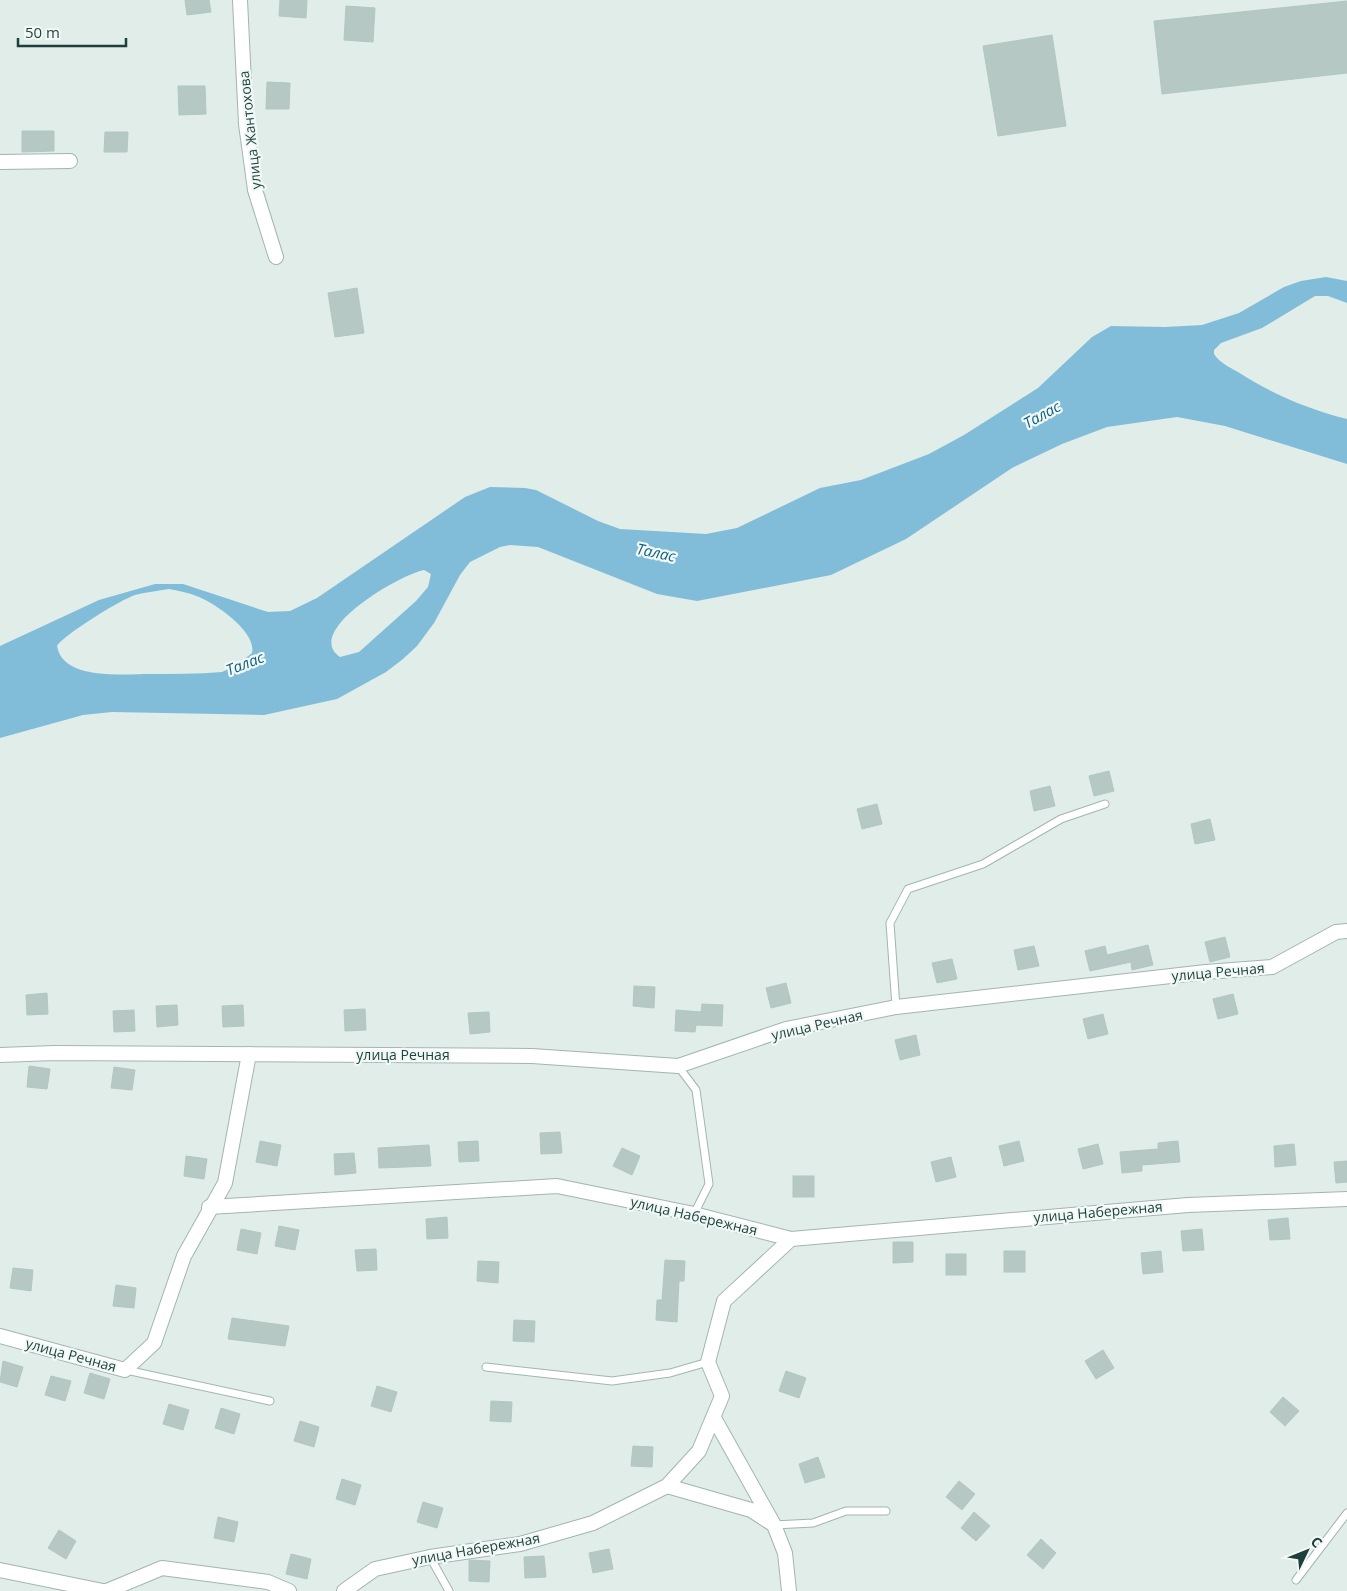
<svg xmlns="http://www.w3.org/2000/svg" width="1347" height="1591" font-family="'Open Sans',sans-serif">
  <rect width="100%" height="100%" fill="#e0ede9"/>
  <!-- water -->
  <path fill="#81bdd9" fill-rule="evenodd" d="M 1326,277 L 1347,281 L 1347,303 L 1328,296 L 1315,296 L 1262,328 L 1221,343 L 1214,350 L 1214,354 C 1220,363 1229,367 1238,372 C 1272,394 1308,409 1347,419 L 1347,464 L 1225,426 L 1177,417 L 1107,427 L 1062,444 L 1012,468 L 906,539 L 831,575 L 697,601 L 657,594 L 538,547 L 510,545 L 500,547 L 470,562 L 460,575 L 434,623 L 417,646 L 403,659 L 386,672 L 337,699 L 264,715 L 112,712 L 83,715 L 0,738 L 0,646 L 99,600 L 155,584 L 183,584 L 268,612 L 290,611 L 317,598 L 465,497 L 490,487 L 525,488 L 536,490 L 598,521 L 620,529 L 706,534 L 737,528 L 820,488 L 861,480 L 929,454 L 964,435 L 1038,388 L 1092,337 L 1111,326 L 1165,327 L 1202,325 L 1239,313 L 1284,287 L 1301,281 ZM 424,570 L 431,574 L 428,587 L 416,601 L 359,652 L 340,657 C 302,631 401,574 424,570 ZM 169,589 C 179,591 190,593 199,597 C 216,604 257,632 252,653 L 237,665 L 222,672 C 198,674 173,674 149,674 C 124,674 63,681 57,646 C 65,634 120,600 135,595 C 146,592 158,591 169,589 Z"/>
  <!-- building -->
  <g fill="#b5c8c3" stroke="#b2c7c2">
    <polygon points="185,0 209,0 211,12 187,15"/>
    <polygon points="280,0 307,0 306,18 279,16"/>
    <polygon points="1347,1 1347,73 1162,94 1154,21"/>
    <polygon points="346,6 375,8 373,42 344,40"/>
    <polygon points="1052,35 1066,126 998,136 983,46"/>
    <polygon points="267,82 290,83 289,109 266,109"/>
    <polygon points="178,86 205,86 206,114 179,115"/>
    <polygon points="22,131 54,131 54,151 22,152"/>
    <polygon points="105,132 128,132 127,152 104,152"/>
    <polygon points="357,288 364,333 335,337 328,293"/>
    <polygon points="1109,771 1114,791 1094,796 1089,776"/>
    <polygon points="1050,786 1055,806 1034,811 1030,791"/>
    <polygon points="877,804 882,824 862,829 857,809"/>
    <polygon points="1210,819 1215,840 1195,844 1191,824"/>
    <polygon points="1225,937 1230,957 1210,962 1205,942"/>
    <polygon points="1148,945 1153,965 1132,970 1131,962 1090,971 1085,951 1105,946 1107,955"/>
    <polygon points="1034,946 1039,966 1018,970 1014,950"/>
    <polygon points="952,959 957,979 937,983 932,963"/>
    <polygon points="786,983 791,1003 771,1008 766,988"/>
    <polygon points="634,986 655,987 654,1008 633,1006"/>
    <polygon points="47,993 48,1014 27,1015 26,995"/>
    <polygon points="1233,994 1238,1014 1218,1019 1213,999"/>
    <polygon points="702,1004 723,1005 722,1026 696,1025 695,1032 675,1031 676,1010 701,1012"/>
    <polygon points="177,1005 178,1025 157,1027 156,1006"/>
    <polygon points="243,1005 244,1026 223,1027 222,1006"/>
    <polygon points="365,1009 366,1030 345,1031 344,1010"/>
    <polygon points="134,1010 135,1031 114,1032 113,1011"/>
    <polygon points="489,1012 490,1032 470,1034 468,1013"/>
    <polygon points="1103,1014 1108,1034 1088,1039 1083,1019"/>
    <polygon points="916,1035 920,1055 900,1060 895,1040"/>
    <polygon points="29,1066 50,1069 47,1089 27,1087"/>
    <polygon points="114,1067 135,1070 132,1090 111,1088"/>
    <polygon points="560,1132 562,1153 541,1154 540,1133"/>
    <polygon points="260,1141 281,1145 277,1166 256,1162"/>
    <polygon points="478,1141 479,1161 459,1162 458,1142"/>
    <polygon points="1019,1141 1024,1161 1004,1166 999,1146"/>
    <polygon points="1178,1141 1180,1162 1142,1165 1142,1171 1122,1173 1120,1152 1158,1149 1158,1143"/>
    <polygon points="1098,1144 1103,1164 1083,1169 1078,1149"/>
    <polygon points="1294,1144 1296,1165 1275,1167 1274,1146"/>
    <polygon points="429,1145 431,1166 379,1168 378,1148"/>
    <polygon points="622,1148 640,1156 632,1175 613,1166"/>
    <polygon points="354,1153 356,1173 335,1175 334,1154"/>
    <polygon points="186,1156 207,1159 204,1179 184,1176"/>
    <polygon points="951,1157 956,1177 936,1182 931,1162"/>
    <polygon points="1347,1161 1347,1182 1336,1183 1334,1162"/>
    <rect x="793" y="1176" width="21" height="21"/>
    <polygon points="447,1217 448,1238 427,1239 426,1219"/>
    <polygon points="1288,1218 1290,1239 1270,1240 1268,1220"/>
    <polygon points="279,1226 299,1230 295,1250 275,1246"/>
    <polygon points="241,1229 261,1233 257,1254 237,1250"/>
    <polygon points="1202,1229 1204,1250 1183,1251 1181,1231"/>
    <polygon points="893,1242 913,1242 913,1262 893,1263"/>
    <polygon points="376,1249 377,1270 357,1271 355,1250"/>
    <rect x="1004" y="1251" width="21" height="21"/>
    <polygon points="1161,1251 1163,1272 1143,1274 1141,1253"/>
    <rect x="946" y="1254" width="20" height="21"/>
    <polygon points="665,1260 685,1261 684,1281 679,1281 677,1322 656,1320 657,1300 662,1300"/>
    <polygon points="478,1261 499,1262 498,1283 477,1281"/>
    <polygon points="13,1268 33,1270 31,1291 10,1288"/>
    <polygon points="116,1285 136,1288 134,1308 113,1306"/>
    <polygon points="232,1318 289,1326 285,1346 228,1339"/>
    <polygon points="514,1320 535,1321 534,1342 513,1341"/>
    <polygon points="1103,1350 1114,1368 1096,1379 1085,1361"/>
    <polygon points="3,1361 23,1367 17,1387 0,1382"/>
    <polygon points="786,1371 806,1378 799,1398 779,1391"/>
    <polygon points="90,1373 110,1379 104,1399 84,1393"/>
    <polygon points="51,1376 71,1381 65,1401 45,1395"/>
    <polygon points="377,1386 397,1392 391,1412 371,1406"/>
    <polygon points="1283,1397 1299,1411 1285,1426 1270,1412"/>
    <polygon points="491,1401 512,1402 511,1422 490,1421"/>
    <polygon points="169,1404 189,1410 183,1430 163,1424"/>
    <polygon points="221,1408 240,1414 234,1434 215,1428"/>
    <polygon points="300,1421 319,1427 314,1447 294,1441"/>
    <polygon points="633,1446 653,1447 652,1467 631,1466"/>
    <polygon points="818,1457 825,1477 805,1483 799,1464"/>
    <polygon points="342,1479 361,1485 355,1505 336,1499"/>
    <polygon points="959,1481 975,1494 962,1510 946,1497"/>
    <polygon points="423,1502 443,1508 437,1528 417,1522"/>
    <polygon points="974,1512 990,1526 976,1541 961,1528"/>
    <polygon points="218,1517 238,1522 234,1542 214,1538"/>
    <polygon points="59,1530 76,1541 66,1559 48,1548"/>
    <polygon points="1041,1539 1056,1553 1043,1569 1027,1555"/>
    <polygon points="609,1549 613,1569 593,1573 589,1553"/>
    <polygon points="291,1554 311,1559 307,1579 286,1574"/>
    <polygon points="544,1556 546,1577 525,1578 524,1557"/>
    <polygon points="469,1560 490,1561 489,1582 469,1581"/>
  </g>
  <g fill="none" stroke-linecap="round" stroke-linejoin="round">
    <!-- service casing -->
    <g stroke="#a2b5b2" stroke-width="9">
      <g id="service">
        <polyline points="896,1007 890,923 908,889 983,864 1061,819 1105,804"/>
        <polyline points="678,1066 696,1090 709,1184 694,1214"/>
        <polyline points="486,1367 612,1381 670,1373 708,1362"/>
        <polyline points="126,1370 270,1401"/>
        <polyline points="774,1525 813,1523 846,1511 886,1511"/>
        <polyline points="430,1557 449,1591"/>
        <polyline points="1296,1580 1347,1513"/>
      </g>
    </g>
    <!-- minor casing -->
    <g stroke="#a2b5b2" stroke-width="16">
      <g id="minor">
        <polyline points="240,0 246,124 255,190 276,257"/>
        <polyline points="0,162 70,161"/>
        <polyline points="0,1055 54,1053 532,1056 678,1066 786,1029 896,1007 1206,972 1272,967 1336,932 1347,931"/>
        <polyline points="209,1207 557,1186 694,1214 791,1239 1188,1205 1347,1199"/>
        <polyline points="0,1336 125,1370 154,1343 184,1256 225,1183 249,1054"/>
        <polyline points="714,1418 774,1525 785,1553 789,1591"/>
        <polyline points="667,1486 751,1510 771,1523"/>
        <polyline points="0,1570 103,1591"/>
        <polyline points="107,1591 162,1568 268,1582 289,1591"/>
        <polyline points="344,1591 375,1569 430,1557 520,1544 593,1523 667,1486 699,1451 722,1396 708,1362 724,1301 791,1239"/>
      </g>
    </g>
    <!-- service -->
    <use href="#service" stroke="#fff" stroke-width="7"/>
    <!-- minor -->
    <use href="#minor" stroke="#fff" stroke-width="14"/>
  </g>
  <g text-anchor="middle" stroke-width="4.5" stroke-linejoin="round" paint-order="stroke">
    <!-- street labels -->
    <g font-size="14" fill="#1f3f3c" stroke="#f1f9f6">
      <text transform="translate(250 130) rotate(-96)" y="5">улица Жантохова</text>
      <text transform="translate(1218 972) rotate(-5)" y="5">улица Речная</text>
      <text transform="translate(817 1025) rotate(-13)" y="5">улица Речная</text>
      <text x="403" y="1060">улица Речная</text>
      <text transform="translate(1098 1212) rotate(-5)" y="5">улица Набережная</text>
      <text transform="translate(694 1216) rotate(13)" y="5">улица Набережная</text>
      <text transform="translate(71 1355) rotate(15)" y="5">улица Речная</text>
      <text transform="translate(476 1549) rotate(-10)" y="5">улица Набережная</text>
    </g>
    <!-- water labels -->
    <g font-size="15" font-style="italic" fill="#125e82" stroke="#f1f9f6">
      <text transform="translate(1042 415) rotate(-29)" y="5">Талас</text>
      <text transform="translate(656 553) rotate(12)" y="5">Талас</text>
      <text transform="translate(245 664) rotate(-21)" y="5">Талас</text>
    </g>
  </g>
  <!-- north arrow -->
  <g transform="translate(1307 1551) rotate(47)" stroke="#f1f9f6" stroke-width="4" paint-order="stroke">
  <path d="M0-4L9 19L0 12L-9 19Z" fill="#1f3f3c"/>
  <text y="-8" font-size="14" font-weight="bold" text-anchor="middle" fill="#1f3f3c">С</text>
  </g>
  <!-- scale -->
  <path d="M18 38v8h108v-8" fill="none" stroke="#1f3f3c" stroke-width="2.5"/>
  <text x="25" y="38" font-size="15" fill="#1f3f3c" stroke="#f1f9f6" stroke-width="4" paint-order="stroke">50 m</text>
</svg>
